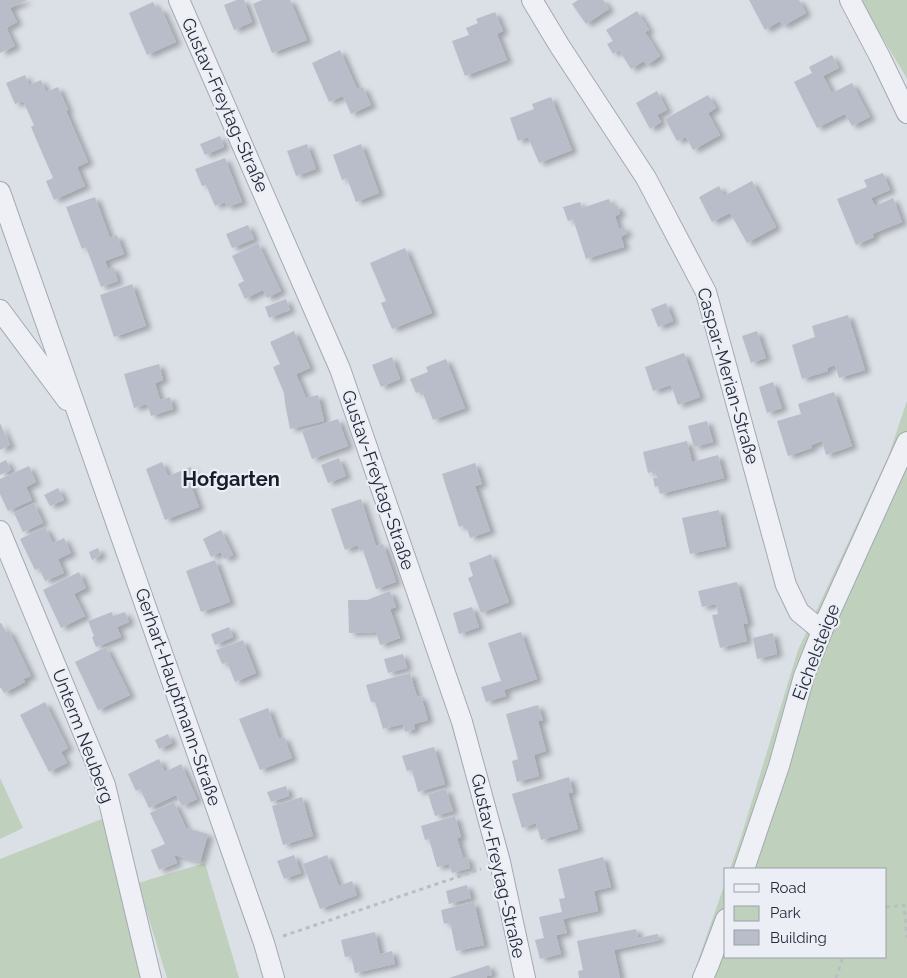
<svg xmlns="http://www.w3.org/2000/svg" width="907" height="978" font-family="Raleway,sans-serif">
  <defs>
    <filter id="shadow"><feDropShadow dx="5.5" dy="3" stdDeviation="2.5" flood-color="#0004"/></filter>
  </defs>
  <rect width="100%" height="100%" fill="#dbdfe6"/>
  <!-- green -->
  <g fill="#bfd1bc">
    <polygon points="859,0 907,0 907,79 902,70"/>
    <polygon points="907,401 907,978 692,978 726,880 726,957 886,957 886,869 730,869 741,837 798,650 888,457"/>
    <polygon points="0,778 23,828 0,839"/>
    <polygon points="112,815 151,978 0,978 0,859"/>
    <polygon points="205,863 239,978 167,978 138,883"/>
  </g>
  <!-- building -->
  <g fill="#b9bdc9" filter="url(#shadow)">
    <polygon points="0,0 27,0 10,8 17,22 6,28 15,46 0,53"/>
    <polygon points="237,0 244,0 252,22 234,30 224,5"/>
    <polygon points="262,0 290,0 307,40 272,53 253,4"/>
    <polygon points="578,0 603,0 609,9 586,24 572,4"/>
    <polygon points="749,0 799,0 806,13 783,26 780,21 765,30"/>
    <polygon points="153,2 157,10 161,8 176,42 147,55 129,13"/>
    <polygon points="637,11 649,30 645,32 660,56 647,65 644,61 631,69 619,50 613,54 607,44 613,41 606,30"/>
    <polygon points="495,12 503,31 497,34 507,60 465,76 452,41 469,35 466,28 478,23 476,19"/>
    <polygon points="340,50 357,89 363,87 371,105 351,114 343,96 329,102 312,63"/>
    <polygon points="832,55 839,68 823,76 832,93 852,83 870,117 852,126 845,114 817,128 794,82 812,73 809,67"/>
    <polygon points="25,75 29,85 41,80 46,92 58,87 68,110 66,111 88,162 77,167 85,186 54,200 46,181 53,178 31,127 34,125 23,101 15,104 6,83"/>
    <polygon points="657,91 667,110 657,115 661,122 650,129 636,103"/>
    <polygon points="708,95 716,108 708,113 720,135 693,150 686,137 677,141 665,119"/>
    <polygon points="551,97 572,150 539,163 528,137 518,141 510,118 534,109 532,104"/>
    <polygon points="220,136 224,147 205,155 200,144"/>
    <polygon points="307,144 316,169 296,176 287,151"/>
    <polygon points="361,144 379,193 356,202 347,178 342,180 333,155"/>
    <polygon points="225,158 242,202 227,207 225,202 215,206 206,185 202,186 195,169"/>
    <polygon points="883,173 890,190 871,198 875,206 893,198 902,222 872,234 874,237 856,245 837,199 867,187 864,180"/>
    <polygon points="752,181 776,227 747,243 730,213 712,222 699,197 719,186 724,196"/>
    <polygon points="95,197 110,238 117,235 124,254 105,261 108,269 113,267 118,281 101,287 86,247 82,249 66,207"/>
    <polygon points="609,199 612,207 617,205 620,214 615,216 619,229 624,227 627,234 621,236 624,247 586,259 573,219 568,221 563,207 580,202 582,208"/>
    <polygon points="248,225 254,239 232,248 226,234"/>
    <polygon points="258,243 281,291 267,298 263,290 245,299 238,284 244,281 232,256"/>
    <polygon points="405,248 432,313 392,329 381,303 386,301 370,263"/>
    <polygon points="132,284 146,326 114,337 100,295"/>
    <polygon points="286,299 290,310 269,318 265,307"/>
    <polygon points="666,303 673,321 658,327 651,309"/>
    <polygon points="848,315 865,370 839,378 835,365 827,368 828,371 802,379 792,345 815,337 812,326"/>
    <polygon points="294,331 310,368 296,374 306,398 318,395 324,421 290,429 285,403 284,393 273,367 280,364 270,342"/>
    <polygon points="757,331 766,358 751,363 742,336"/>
    <polygon points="684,353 700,397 678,405 671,385 653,391 645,367"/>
    <polygon points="392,357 400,379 381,387 372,365"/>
    <polygon points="446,359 465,408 433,420 422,391 416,393 410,379 428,372 426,367"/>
    <polygon points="159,364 163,380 155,383 160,400 170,397 173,409 151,416 147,404 134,408 124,374"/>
    <polygon points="773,382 782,408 767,413 759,387"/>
    <polygon points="834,392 852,446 826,455 822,441 811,445 812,448 788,456 777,421 801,414 798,404"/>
    <polygon points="338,419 348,446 312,459 302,431"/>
    <polygon points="707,421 713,442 694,447 688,426"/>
    <polygon points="0,423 10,445 0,450"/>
    <polygon points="687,441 692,462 718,455 724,478 660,494 658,486 655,487 653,478 657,478 655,471 648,473 643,452"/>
    <polygon points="339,458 346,476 328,483 321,465"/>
    <polygon points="6,460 11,470 0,475 0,463"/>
    <polygon points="162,462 168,476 191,467 196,481 190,483 199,507 165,520 146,469"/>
    <polygon points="475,463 482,484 475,486 490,531 470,538 466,525 459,527 442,474"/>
    <polygon points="29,466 36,482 26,487 32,500 8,511 0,494 0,479"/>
    <polygon points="58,488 64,500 50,506 44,495"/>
    <polygon points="361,499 376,546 383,544 396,582 376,589 363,550 360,551 358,545 345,550 331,509"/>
    <polygon points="34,503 43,523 23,532 14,513"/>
    <polygon points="719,510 726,546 690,554 682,518"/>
    <polygon points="45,527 53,543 64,538 71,553 58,559 64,573 45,581 39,568 35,570 20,539"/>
    <polygon points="221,530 233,555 224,559 221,552 211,557 203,539"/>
    <polygon points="98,548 101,555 92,560 89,552"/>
    <polygon points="491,554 509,602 481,613 468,578 473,576 469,563"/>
    <polygon points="215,560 230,602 201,612 186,571"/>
    <polygon points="79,572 86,588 74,594 85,616 61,628 43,590"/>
    <polygon points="737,582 748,623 743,624 747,641 720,648 712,615 718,614 716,604 702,607 698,591"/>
    <polygon points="390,591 396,607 390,609 400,638 380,645 376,632 349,633 348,600 367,600"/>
    <polygon points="472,607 479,627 459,634 453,613"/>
    <polygon points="112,612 113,616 125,612 129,622 117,627 121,637 96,647 92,637 94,636 88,621"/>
    <polygon points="0,623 1,623 6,632 9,631 31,676 23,679 25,682 4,693 1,688 0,688"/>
    <polygon points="229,627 233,637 215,645 211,634"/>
    <polygon points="521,632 537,679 504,690 506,696 486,702 481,687 501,681 488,643"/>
    <polygon points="773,633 777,654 757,659 753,638"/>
    <polygon points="243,640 256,673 235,682 227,662 222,664 216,650"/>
    <polygon points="106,647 130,695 98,710 75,662"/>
    <polygon points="403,654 407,668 388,673 384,659"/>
    <polygon points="410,673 417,697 421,696 428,720 414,724 415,729 405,732 403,724 383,729 375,702 371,702 366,685"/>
    <polygon points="45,702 68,748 61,752 67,763 49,772 20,715"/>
    <polygon points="538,705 543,720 538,721 546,751 534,755 539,776 517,782 512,761 518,759 506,714"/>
    <polygon points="268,708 279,739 284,737 292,758 260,770 239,719"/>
    <polygon points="168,734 172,743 159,749 155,740"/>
    <polygon points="434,747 445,784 418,792 412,770 407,771 402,756"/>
    <polygon points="159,759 165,772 181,764 197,799 182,806 176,795 149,808 140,789 136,791 128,774"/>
    <polygon points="569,777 573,792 568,793 578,829 541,840 536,823 522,828 512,794"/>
    <polygon points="286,786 289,796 271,802 267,792"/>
    <polygon points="446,789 453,811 435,816 428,794"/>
    <polygon points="302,797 313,836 283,845 272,806"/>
    <polygon points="174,802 186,828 208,834 200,862 174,855 177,863 159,870 151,850 165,844 150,813"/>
    <polygon points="455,816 461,837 457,838 463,858 467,857 470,868 452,873 449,864 437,867 429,839 425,840 421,826"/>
    <polygon points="294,855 301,873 284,879 277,861"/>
    <polygon points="327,855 339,886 352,881 357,895 320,909 303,864"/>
    <polygon points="603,857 611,887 594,891 598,911 563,919 567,933 556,935 561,954 540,959 535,940 544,938 539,917 562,912 559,899 565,898 558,869"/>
    <polygon points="467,885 471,898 449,904 446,891"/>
    <polygon points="474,902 484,945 456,951 450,922 444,924 441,910"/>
    <polygon points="636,929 638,938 658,934 659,940 614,950 620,978 579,978 578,971 583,970 577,941"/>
    <polygon points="375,932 380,954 392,951 395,964 355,973 351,956 345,957 341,940"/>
    <polygon points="489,965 492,975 486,976 487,978 449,978"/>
  </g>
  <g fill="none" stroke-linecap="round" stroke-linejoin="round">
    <!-- minor casing -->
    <g stroke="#a4a9b3" stroke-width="22">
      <g id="minor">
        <polyline points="179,0 340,369 462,722 500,862 525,978"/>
        <polyline points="532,0 559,45 646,178 706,292 786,585 799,612 822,631"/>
        <polyline points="850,0 880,57 907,113"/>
        <polyline points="0,192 264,943 274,978"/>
        <polyline points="0,310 67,400"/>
        <polyline points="0,531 105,785 151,978"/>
        <polyline points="744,869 779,766 804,676 826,621 907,442"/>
        <polyline points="703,978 709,964 726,919"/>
      </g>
    </g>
    <!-- path -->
    <g stroke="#babdc5" stroke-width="3" stroke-dasharray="4 4" stroke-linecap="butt">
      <polyline points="886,907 904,905 907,938"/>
      <polyline points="283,936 481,869"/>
      <polyline points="836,978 843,957"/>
    </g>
    <!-- minor -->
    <use href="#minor" stroke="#eef0f5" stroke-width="20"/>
  </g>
  <g text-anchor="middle" stroke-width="4.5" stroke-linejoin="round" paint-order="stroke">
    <!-- street labels -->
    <g font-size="18" fill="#252b3d" stroke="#ebeef4">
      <text transform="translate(225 105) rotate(66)" y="6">Gustav-Freytag-Straße</text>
      <text transform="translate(728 376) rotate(74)" y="6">Caspar-Merian-Straße</text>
      <text transform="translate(378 480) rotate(71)" y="6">Gustav-Freytag-Straße</text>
      <text transform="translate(816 652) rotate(-69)" y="6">Eichelsteige</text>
      <text transform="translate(178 697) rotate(71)" y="6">Gerhart-Hauptmann-Straße</text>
      <text transform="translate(83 736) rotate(69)" y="6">Unterm Neuberg</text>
      <text transform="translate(498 866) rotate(77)" y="6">Gustav-Freytag-Straße</text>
    </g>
    <!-- quarter labels -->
    <g font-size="20" font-weight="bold" fill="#181d2d" stroke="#ebeef4">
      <text x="231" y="486">Hofgarten</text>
    </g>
  </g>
  <!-- legend -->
  <rect x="724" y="868" width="162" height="90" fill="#ebeef4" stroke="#9ca0ab"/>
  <rect x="734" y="884" width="25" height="8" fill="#eef0f5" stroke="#9ca0ab"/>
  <text x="770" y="893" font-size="15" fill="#252b3d">Road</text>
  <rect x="734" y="906" width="25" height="15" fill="#bfd1bc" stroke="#9ca0ab"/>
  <text x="770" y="918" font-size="15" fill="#252b3d">Park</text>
  <rect x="734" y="930" width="25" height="15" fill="#b9bdc9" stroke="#9ca0ab"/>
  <text x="770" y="943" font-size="15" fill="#252b3d">Building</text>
</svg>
